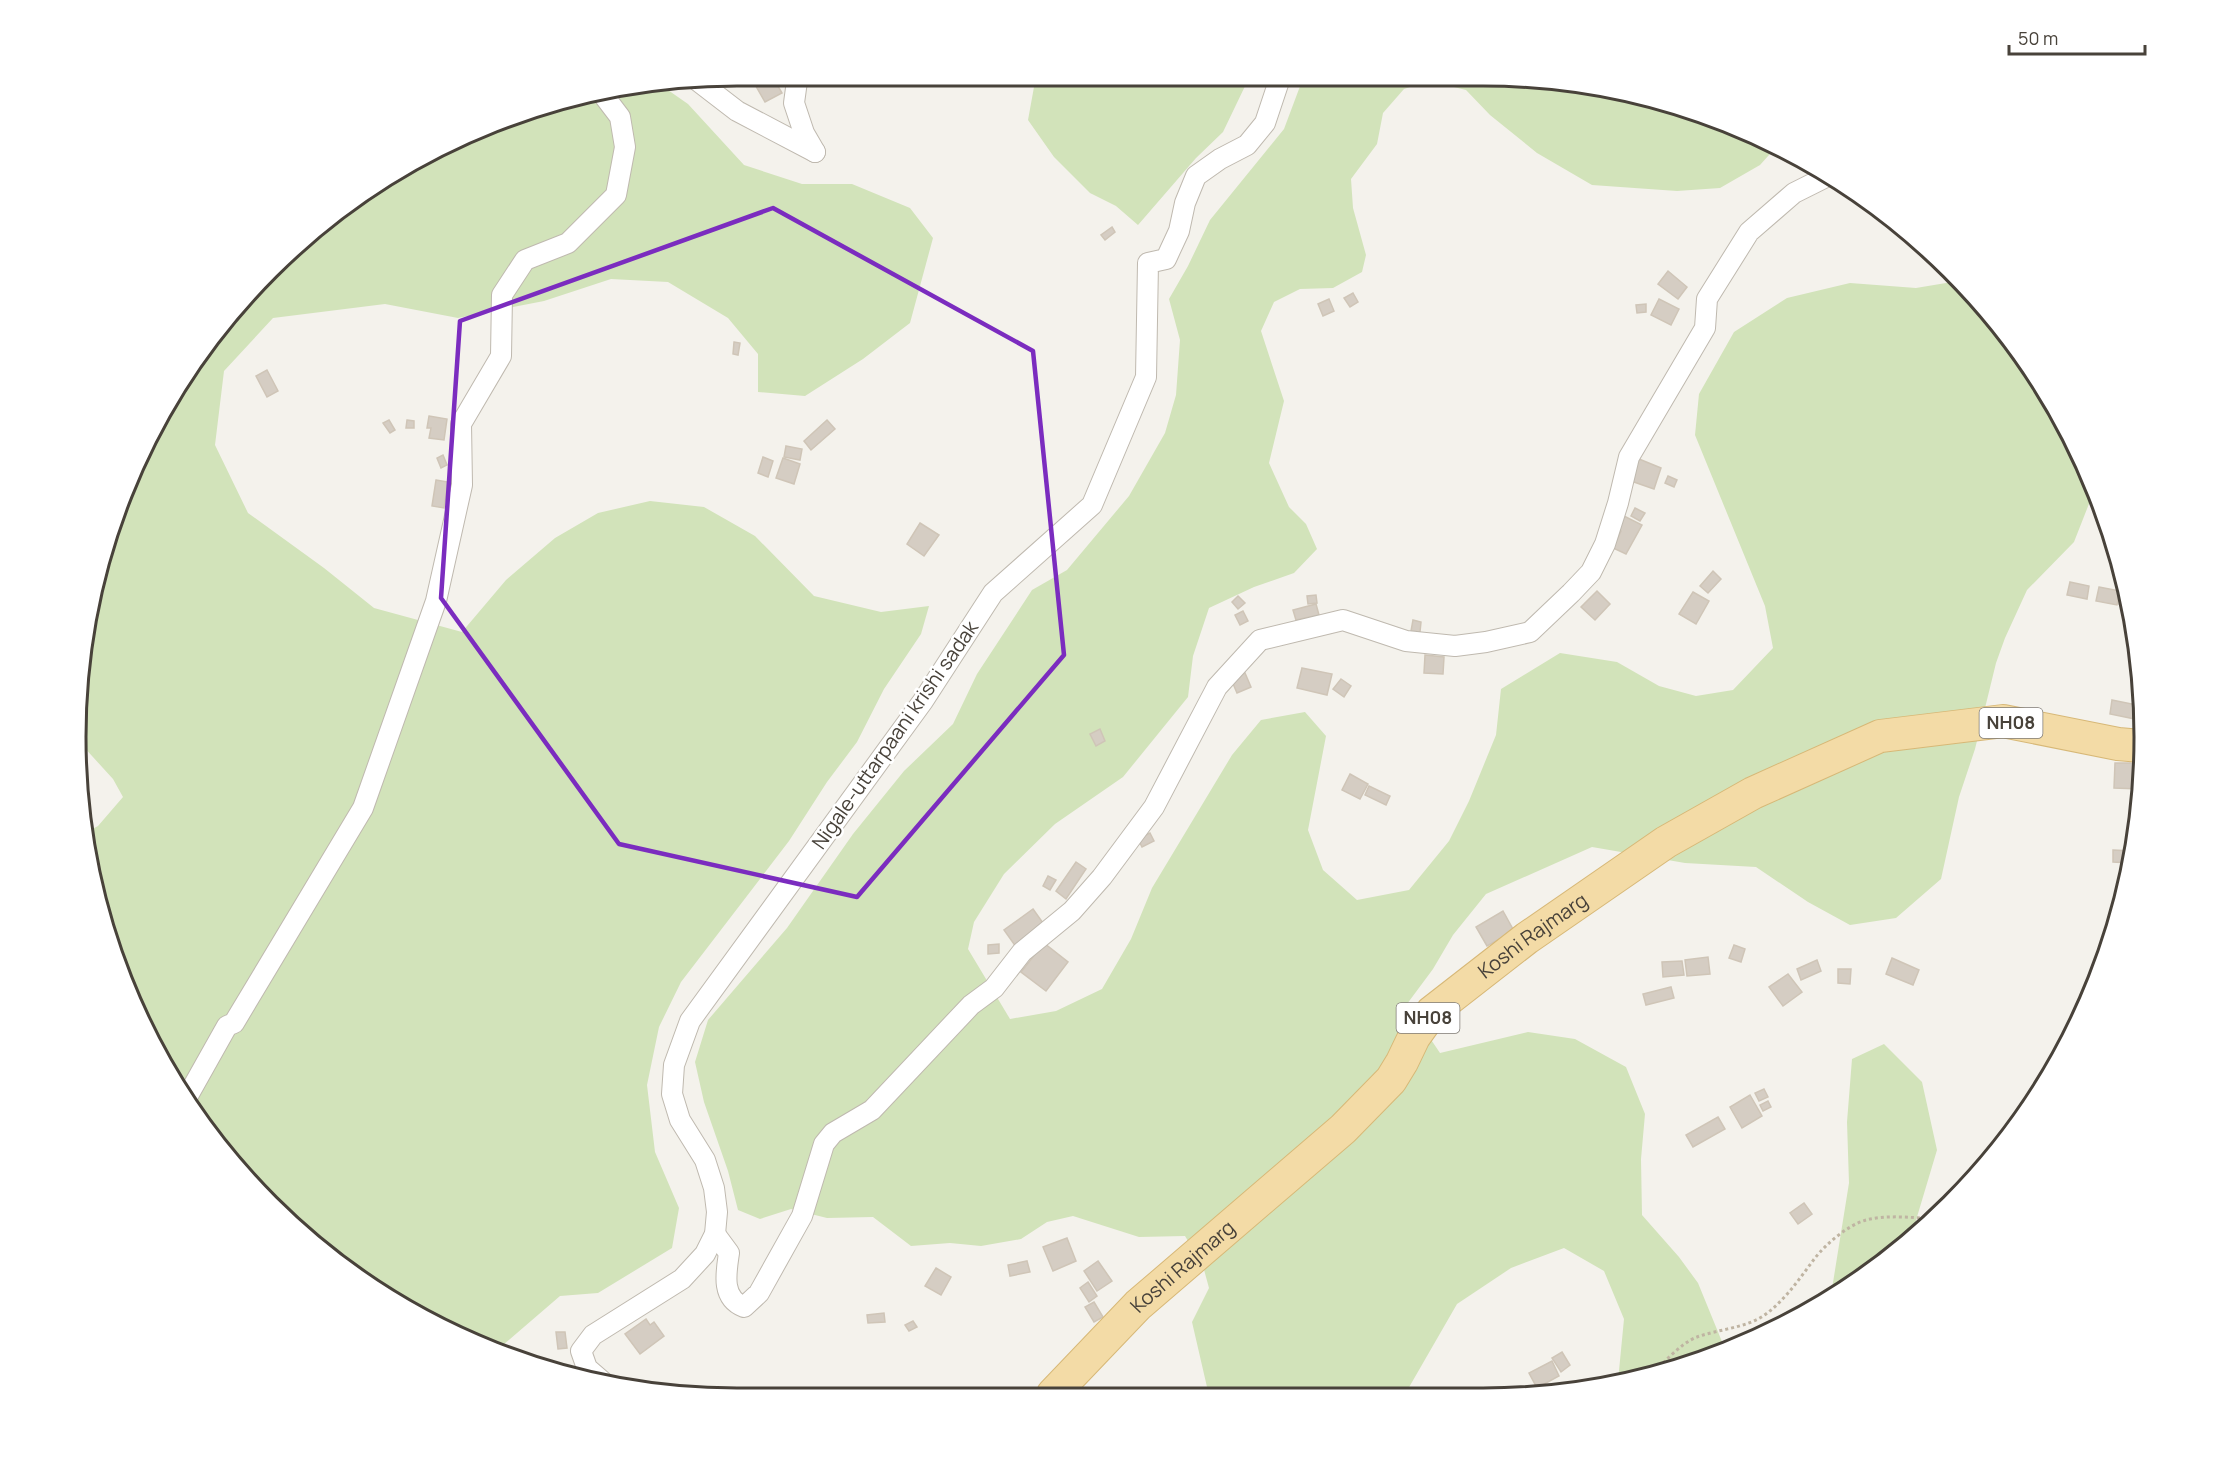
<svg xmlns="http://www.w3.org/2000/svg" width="2219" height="1473" font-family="Manrope,sans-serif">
  <rect width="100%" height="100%" fill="#f4f2ec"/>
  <!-- green -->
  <g fill="#d2e3ba">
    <polygon points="650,81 655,81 688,104 744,165 802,184 852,184 910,208 933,238 910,323 863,359 805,396 758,392 758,354 728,318 668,282 611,279 544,301 458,318 385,304 273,318 224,371 215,445 248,513 324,568 374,608 462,632 506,580 555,538 598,513 650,501 704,507 755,536 814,596 881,612 929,606 921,634 884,689 857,742 827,782 789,841 681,982 659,1027 647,1085 655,1152 679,1208 672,1248 598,1293 560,1296 496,1351 444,1330 300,1234 239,1172 164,1068 97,907 85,833 98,826 123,797 113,779 82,745 78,734 88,697 78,680 88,607 125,484 212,334 269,269 369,187 524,110"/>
    <polygon points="1038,81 1245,81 1247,82 1223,132 1196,158 1138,225 1116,206 1090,193 1054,157 1028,120 1034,87"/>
    <polygon points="1302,81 1428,81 1404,89 1383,113 1377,144 1351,179 1353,208 1366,255 1362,272 1333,288 1300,289 1274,302 1261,331 1284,401 1269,463 1289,507 1306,524 1317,549 1294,573 1254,587 1209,608 1193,656 1188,697 1123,777 1055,824 1004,874 974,922 968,949 1010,1019 1056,1011 1102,989 1131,939 1152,888 1232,755 1261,720 1305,712 1326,736 1308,830 1323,870 1357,900 1409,890 1449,841 1469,801 1496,735 1501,689 1560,653 1617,662 1659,686 1696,696 1733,690 1773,648 1765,606 1695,435 1699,394 1734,332 1787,298 1850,283 1916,288 1958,281 2008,334 2076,444 2094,491 2074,542 2027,590 2005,638 1996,663 1975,749 1959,797 1941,879 1896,918 1850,925 1808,902 1756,867 1685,863 1592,847 1486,894 1453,935 1433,969 1407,1004 1440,1053 1528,1032 1575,1039 1626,1067 1645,1114 1641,1159 1642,1215 1679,1257 1698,1283 1725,1349 1653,1376 1618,1381 1624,1319 1604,1271 1564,1248 1511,1268 1457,1304 1404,1396 1207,1395 1207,1387 1192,1322 1209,1288 1203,1266 1185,1236 1139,1237 1073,1216 1047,1222 1021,1239 981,1246 950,1243 911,1246 873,1217 827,1218 791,1209 760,1219 738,1210 728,1171 704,1102 695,1062 708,1020 787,928 853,834 904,771 953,724 977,674 1032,590 1067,570 1129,496 1165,433 1176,395 1180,340 1169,299 1188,266 1210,220 1284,129"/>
    <polygon points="1430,81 1569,81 1695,110 1778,145 1760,165 1720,188 1677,191 1592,185 1537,153 1490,115 1466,90"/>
    <polygon points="1884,1044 1922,1082 1937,1150 1911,1237 1885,1262 1831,1295 1849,1183 1847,1122 1852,1059"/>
  </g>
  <!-- building -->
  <g fill="#d5cdc3" stroke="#cfc5b7" stroke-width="1.5">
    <polygon points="753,81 775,81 782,93 765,102"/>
    <polygon points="1112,227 1115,232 1105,240 1101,235"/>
    <polygon points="1668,271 1687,287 1678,299 1658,284"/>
    <polygon points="1353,293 1358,302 1350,307 1344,298"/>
    <polygon points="1329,299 1334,311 1323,316 1318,304"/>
    <polygon points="1659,299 1679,309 1671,325 1651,315"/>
    <polygon points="1646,304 1646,312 1637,313 1636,305"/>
    <polygon points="734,342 740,343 738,355 733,354"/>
    <polygon points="267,370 278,391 267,397 256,376"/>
    <polygon points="429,416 447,419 444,440 429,438 431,428 427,428"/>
    <polygon points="389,420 395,430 390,433 383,423"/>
    <polygon points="407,420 414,421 414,428 406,428"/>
    <polygon points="827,420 835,429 811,450 804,441"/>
    <polygon points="786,446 802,449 800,460 784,457"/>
    <polygon points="443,455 447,465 441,468 437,458"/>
    <polygon points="763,457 773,461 768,477 758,473"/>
    <polygon points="783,458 800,464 794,484 776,478"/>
    <polygon points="1639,459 1661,468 1654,489 1631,481"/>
    <polygon points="1668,476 1677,480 1674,487 1665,483"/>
    <polygon points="436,480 448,482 444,508 432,506"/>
    <polygon points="1635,508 1645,513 1640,521 1631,516"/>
    <polygon points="1620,514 1642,525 1626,554 1613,548 1621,531 1613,527"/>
    <polygon points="920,523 939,535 924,556 907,544"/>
    <polygon points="1713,571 1721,579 1708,593 1700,586"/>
    <polygon points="2070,582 2089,586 2087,599 2067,595"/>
    <polygon points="2099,587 2120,591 2117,605 2096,601"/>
    <polygon points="1597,591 1610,604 1595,620 1581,607"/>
    <polygon points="1693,592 1709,601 1696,624 1679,614"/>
    <polygon points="1316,595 1317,603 1308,604 1307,596"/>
    <polygon points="2122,595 2127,596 2128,607 2119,604"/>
    <polygon points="1238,596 1245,603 1238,609 1232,602"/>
    <polygon points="1316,604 1319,615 1296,620 1293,610"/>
    <polygon points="1243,611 1248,621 1240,625 1235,615"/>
    <polygon points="1413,620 1421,622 1420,632 1411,631"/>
    <polygon points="1425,655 1444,657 1443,674 1424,673"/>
    <polygon points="1302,668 1332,674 1327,695 1297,688"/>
    <polygon points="1245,673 1251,687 1237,693 1231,679"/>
    <polygon points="1341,679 1351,686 1344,697 1333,689"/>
    <polygon points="2112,700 2137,705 2135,719 2110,714"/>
    <polygon points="1100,729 1105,741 1096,746 1090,734"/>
    <polygon points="2115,763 2140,763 2139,789 2114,788"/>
    <polygon points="1350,774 1368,784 1360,799 1342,790"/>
    <polygon points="1369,786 1390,796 1386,805 1365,795"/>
    <polygon points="1150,833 1154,841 1142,847 1138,839"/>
    <polygon points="2113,850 2132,851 2129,863 2113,862"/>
    <polygon points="1076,862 1086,869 1066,899 1056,891"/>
    <polygon points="1048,876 1056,880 1050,890 1043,886"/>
    <polygon points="1033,909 1048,930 1019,951 1004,930"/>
    <polygon points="1503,911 1514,931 1487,946 1476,927"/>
    <polygon points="1044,943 1068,962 1046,991 1021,972"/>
    <polygon points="999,944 999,953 988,954 988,945"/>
    <polygon points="1734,945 1745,949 1741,962 1729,958"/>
    <polygon points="1708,957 1710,974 1687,976 1685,960"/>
    <polygon points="1892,958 1919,970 1913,985 1886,974"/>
    <polygon points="1817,960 1821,971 1801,980 1797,969"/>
    <polygon points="1682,961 1684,975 1663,977 1662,962"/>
    <polygon points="1838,969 1851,969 1850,984 1838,983"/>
    <polygon points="1788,974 1802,992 1783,1006 1769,987"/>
    <polygon points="1671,987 1674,998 1646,1005 1643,994"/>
    <polygon points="1764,1089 1768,1097 1759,1101 1755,1093"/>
    <polygon points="1750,1095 1762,1116 1742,1128 1730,1107"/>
    <polygon points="1768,1101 1771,1107 1763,1111 1760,1105"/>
    <polygon points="1718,1117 1725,1129 1693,1147 1686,1135"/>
    <polygon points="1804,1203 1812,1214 1798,1224 1790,1213"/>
    <polygon points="1067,1238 1076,1261 1053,1271 1043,1247"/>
    <polygon points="1027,1261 1030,1272 1010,1276 1008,1265"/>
    <polygon points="1098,1261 1112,1281 1097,1291 1084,1271"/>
    <polygon points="936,1268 951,1277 941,1295 925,1286"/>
    <polygon points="1088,1282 1097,1296 1089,1302 1080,1288"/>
    <polygon points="1094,1302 1103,1317 1094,1322 1085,1307"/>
    <polygon points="884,1313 885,1322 868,1323 867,1315"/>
    <polygon points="646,1319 650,1325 654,1322 664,1336 640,1354 625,1334"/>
    <polygon points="913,1321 917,1327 909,1331 905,1325"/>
    <polygon points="556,1332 565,1332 567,1348 558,1349"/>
    <polygon points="1562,1352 1570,1365 1561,1372 1552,1358"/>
    <polygon points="1552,1361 1559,1376 1537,1388 1529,1373"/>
  </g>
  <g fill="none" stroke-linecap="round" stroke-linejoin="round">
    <!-- street casing -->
    <g stroke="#bfb9af" stroke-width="22">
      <g id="street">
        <polyline points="698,81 737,111 815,152"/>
        <polyline points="797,81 794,103 804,133 815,152"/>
        <polyline points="186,1099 227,1026 234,1023 363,808 436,601 462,485 461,424 501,356 502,295 525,260 568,243 616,195 625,147 620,117 601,92"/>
        <path d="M 715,1234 L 729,1253 C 726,1273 721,1298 744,1307 L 759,1293 L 802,1216 L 824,1144 L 833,1133 L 872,1110 L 971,1005 L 994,988 L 1022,952 L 1072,911 L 1102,877 L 1154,807 L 1217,687 L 1260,640 L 1343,620 L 1406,641 L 1455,646 L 1486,642 L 1530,632 L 1571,593 L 1591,572 L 1605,544 L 1618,503 L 1629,457 L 1705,328 L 1707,299 L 1749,232 L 1794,193 L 1826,177"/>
        <polyline points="602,1381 587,1368 581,1351 593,1335 682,1279 705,1254 715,1234 717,1212 714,1188 705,1160 680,1120 672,1094 674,1065 690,1021 923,701 993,593 1092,505 1146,377 1148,263 1166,259 1179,231 1185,203 1196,176 1220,159 1247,145 1265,123 1279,81"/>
      </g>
    </g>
    <!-- primary casing -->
    <g stroke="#d7b877" stroke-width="34">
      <g id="primary">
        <path id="s1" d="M 1053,1394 L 1138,1305 L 1343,1129 L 1391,1080 L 1402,1062 L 1414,1037 L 1432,1012 L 1527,938 L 1666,842 L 1753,793 L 1880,736 L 2003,721 L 2118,744 L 2141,746"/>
      </g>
    </g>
    <!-- path -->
    <path stroke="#bfb4a2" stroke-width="3" stroke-dasharray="3 3" stroke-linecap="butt" d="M 1651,1376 C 1662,1364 1681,1343 1697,1337 C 1719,1329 1747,1328 1766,1314 C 1786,1299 1800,1278 1815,1258 C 1826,1244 1848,1225 1866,1220 C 1886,1215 1910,1217 1930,1219"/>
    <!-- street -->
    <use href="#street" stroke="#fff" stroke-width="20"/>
    <!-- primary -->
    <use href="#primary" stroke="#f3dba6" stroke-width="32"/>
  </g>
  <!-- marked area -->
  <path fill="none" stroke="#7b2cbf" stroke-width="4.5" stroke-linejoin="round" d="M 773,208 L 1033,351 L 1064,655 L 857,897 L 619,844 L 441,598 L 460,321 Z"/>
  <g text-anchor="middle" stroke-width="5" stroke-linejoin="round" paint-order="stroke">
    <!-- shield labels -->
    <g fill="#fff" stroke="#7f7b75" stroke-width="1.5">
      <rect x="1979.5" y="708" width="63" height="30" rx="4.5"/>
      <rect x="1396.5" y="1003" width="63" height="30" rx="4.5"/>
    </g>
    <g font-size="18" font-weight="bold" fill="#48423a">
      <text x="2011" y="729">NH08</text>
      <text x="1428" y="1024">NH08</text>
    </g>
    <!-- street labels -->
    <g font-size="20" fill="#48423a" stroke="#fff">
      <text transform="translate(895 735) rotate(-55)" y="7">Nigale-uttarpaani krishi sadak</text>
      <text dy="7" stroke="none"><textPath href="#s1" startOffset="668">Koshi Rajmarg</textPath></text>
      <text dy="7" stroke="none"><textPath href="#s1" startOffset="182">Koshi Rajmarg</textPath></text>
    </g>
  </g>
  <!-- crop -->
  <path d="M0 0H2219V1473H0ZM737 86H1483A651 651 0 0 1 2134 737V737A651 651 0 0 1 1483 1388H737A651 651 0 0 1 86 737V737A651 651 0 0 1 737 86Z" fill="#fff" fill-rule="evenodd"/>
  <path fill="none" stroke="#48423a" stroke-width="3" d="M737 86H1483A651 651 0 0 1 2134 737V737A651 651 0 0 1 1483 1388H737A651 651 0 0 1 86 737V737A651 651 0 0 1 737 86Z"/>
  <!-- scale -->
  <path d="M2009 45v9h136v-9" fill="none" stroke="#48423a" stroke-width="3"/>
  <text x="2018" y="45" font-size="18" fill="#48423a" stroke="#ffffff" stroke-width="4.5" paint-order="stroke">50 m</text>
</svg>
